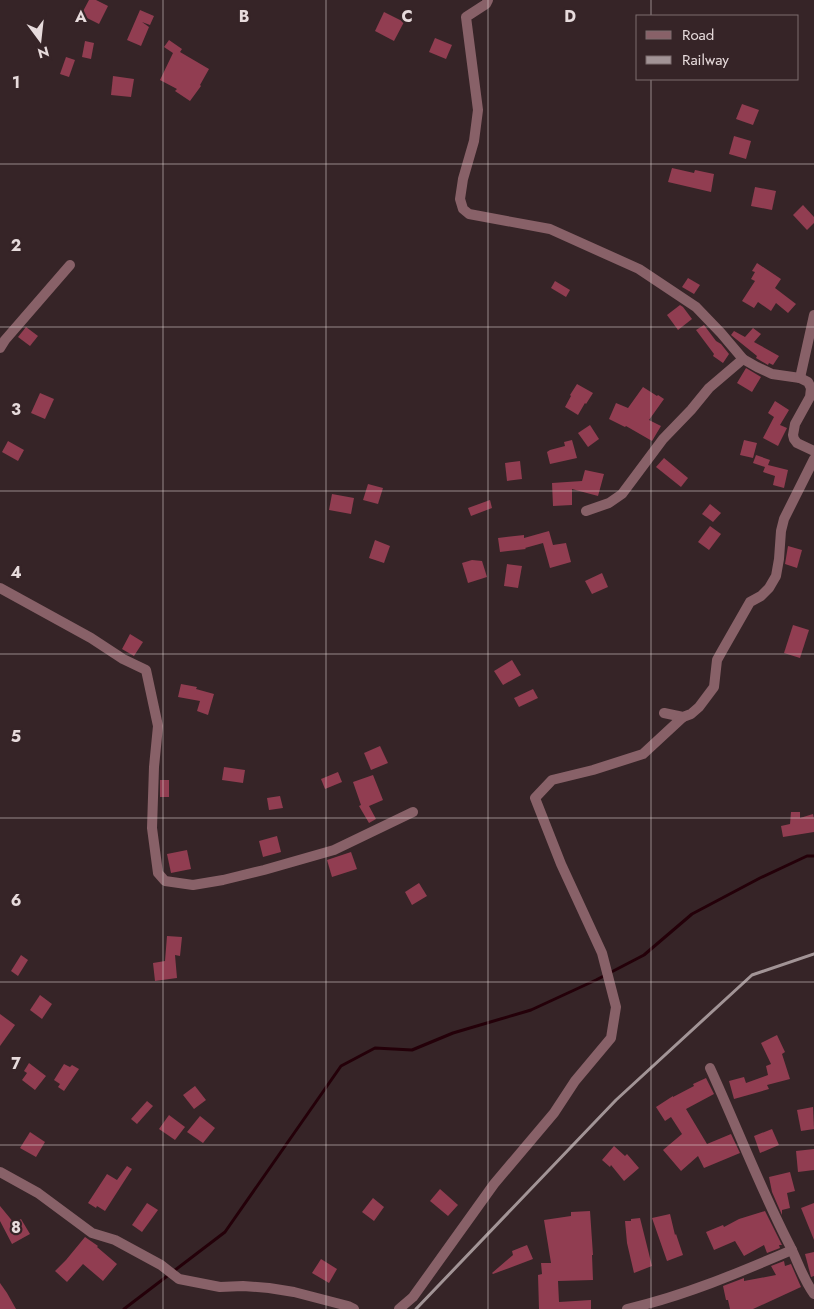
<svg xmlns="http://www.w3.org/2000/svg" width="814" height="1309" font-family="Jost,sans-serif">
  <rect width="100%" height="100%" fill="#362427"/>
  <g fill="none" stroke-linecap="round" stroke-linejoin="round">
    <!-- stream -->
    <polyline stroke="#240009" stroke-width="3" points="124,1309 225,1232 341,1066 375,1048 412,1050 453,1033 531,1010 596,980 644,955 692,914 760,878 807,856 814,856"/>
  </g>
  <!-- building -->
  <g fill="#913d51">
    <polygon points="89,0 96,0 108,6 99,24 81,15"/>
    <polygon points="140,10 154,16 150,25 142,22 149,27 141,46 127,40"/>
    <polygon points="384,12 404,22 394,41 375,31"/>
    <polygon points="435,38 452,45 446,59 429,52"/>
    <polygon points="169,40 182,49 180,52 209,69 200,85 201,86 190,101 175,91 177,89 160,80 173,53 164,47"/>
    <polygon points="85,41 94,43 91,59 82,57"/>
    <polygon points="66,57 75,60 69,77 60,74"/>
    <polygon points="113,76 134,79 131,97 111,95"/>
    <polygon points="742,104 759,110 753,125 736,119"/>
    <polygon points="734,136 751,141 746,159 729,154"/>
    <polygon points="672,168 694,173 695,170 714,174 711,192 668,182"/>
    <polygon points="755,187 776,191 772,210 751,206"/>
    <polygon points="803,205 814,217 814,223 807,230 793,215"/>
    <polygon points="757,263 781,279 775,288 796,304 788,313 776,303 771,311 758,302 754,308 742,301 755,281 751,279 755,272 752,271"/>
    <polygon points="688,278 700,285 694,294 682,287"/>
    <polygon points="555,281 570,290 566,297 551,288"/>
    <polygon points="680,305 683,307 692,319 678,330 667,315"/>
    <polygon points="704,325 716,341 721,344 729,354 723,363 713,356 714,354 696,330"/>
    <polygon points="26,327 38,336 30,346 18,337"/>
    <polygon points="753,328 761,334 754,342 779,356 773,365 769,363 768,365 756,358 757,356 731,335 734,331 745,337"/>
    <polygon points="746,368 761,377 752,392 737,383"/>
    <polygon points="577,384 593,393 586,404 585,403 578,415 565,407 571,396 570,395"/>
    <polygon points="643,387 657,396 658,395 664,399 649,420 661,426 652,441 626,426 625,427 609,419 616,403 628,408"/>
    <polygon points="40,393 54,399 45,419 31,413"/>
    <polygon points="775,401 789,410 780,425 787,428 778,446 763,438 774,417 768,413"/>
    <polygon points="590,425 599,439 588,447 578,433"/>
    <polygon points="572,440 577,458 550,464 547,452 550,450 565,446 564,442"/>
    <polygon points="744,440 757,443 753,458 740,455"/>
    <polygon points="8,441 24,450 18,461 2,452"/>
    <polygon points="756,455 770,460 768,465 788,470 784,488 773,485 775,476 763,472 765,467 753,463"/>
    <polygon points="664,458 688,478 681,487 656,467"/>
    <polygon points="520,461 522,479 507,481 505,463"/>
    <polygon points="585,470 604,474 598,496 572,489 572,505 553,506 552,483 582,481"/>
    <polygon points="368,484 383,488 378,504 363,500"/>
    <polygon points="332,494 354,498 351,514 329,510"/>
    <polygon points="490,500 492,508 471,516 468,508"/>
    <polygon points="710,504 721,513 713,522 702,514"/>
    <polygon points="710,526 721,534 709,550 698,542"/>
    <polygon points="549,531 553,545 566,543 571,562 550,568 543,543 525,548 526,549 500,552 498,538 524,535 524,538"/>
    <polygon points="375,540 390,546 384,563 369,558"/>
    <polygon points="788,546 802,550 797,568 785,564"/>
    <polygon points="472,560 482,561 487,577 468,583 462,563"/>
    <polygon points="507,564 522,566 518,588 504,586"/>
    <polygon points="602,573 608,587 592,594 585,581"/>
    <polygon points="793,625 809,630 800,658 784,653"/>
    <polygon points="130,634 143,642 134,656 122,649"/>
    <polygon points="512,660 521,675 503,685 494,671"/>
    <polygon points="181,684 197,687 196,689 214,694 208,715 197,711 200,701 178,697"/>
    <polygon points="533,689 538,698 519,707 514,698"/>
    <polygon points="380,746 388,763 371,770 364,753"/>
    <polygon points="224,767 245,770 243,783 222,780"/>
    <polygon points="338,772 342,782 325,789 321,779"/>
    <polygon points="373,775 383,800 369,806 376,819 369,823 359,806 361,805 353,782"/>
    <rect x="160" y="780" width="9" height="17"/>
    <polygon points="280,796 283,808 269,810 267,798"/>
    <polygon points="791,812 800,812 800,818 813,814 814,819 814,832 783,837 781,826 790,824"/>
    <polygon points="277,836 281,852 263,857 259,841"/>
    <polygon points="187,850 191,869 171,873 167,854"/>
    <polygon points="351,852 357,869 332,877 327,860"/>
    <polygon points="419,883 427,896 412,905 405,892"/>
    <polygon points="167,936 182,937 180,956 175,955 177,978 155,981 153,963 165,961"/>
    <polygon points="21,955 28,960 18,976 11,971"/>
    <polygon points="40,995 52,1004 42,1019 30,1010"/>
    <polygon points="0,1014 15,1025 0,1046"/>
    <polygon points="777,1035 785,1052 782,1054 790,1079 767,1085 769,1089 759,1092 734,1099 729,1081 744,1077 746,1083 768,1075 766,1066 771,1064 761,1043"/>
    <polygon points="29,1063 46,1076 35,1090 22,1080 27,1073 24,1071"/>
    <polygon points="64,1064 70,1067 72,1065 79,1069 64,1091 58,1087 60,1084 54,1080"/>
    <polygon points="706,1078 714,1094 686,1109 707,1144 731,1134 740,1153 704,1168 698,1156 681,1171 663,1150 682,1134 671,1117 665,1121 656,1107 673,1096 673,1097 694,1086 693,1084"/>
    <polygon points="195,1086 206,1100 194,1109 183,1095"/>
    <polygon points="147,1101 153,1106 137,1124 131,1119"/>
    <polygon points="813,1107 814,1129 801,1131 797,1110"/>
    <polygon points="169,1115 185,1127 175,1140 159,1129"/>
    <polygon points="200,1116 215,1128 203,1143 187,1132"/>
    <polygon points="772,1129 779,1145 760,1153 754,1136"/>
    <polygon points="30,1132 45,1142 36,1157 20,1148"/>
    <polygon points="614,1146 625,1156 627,1154 639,1168 624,1181 611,1165 610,1167 602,1160"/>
    <polygon points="814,1149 814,1170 798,1172 796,1151"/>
    <polygon points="127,1166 132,1169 105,1211 97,1206 96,1208 88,1203 107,1174 117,1180"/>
    <polygon points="790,1172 795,1191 787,1193 790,1208 782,1210 782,1215 772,1192 769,1177"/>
    <polygon points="440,1189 458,1205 448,1216 430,1201"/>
    <polygon points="373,1198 384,1207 374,1221 362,1212"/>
    <polygon points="147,1203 158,1210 142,1232 132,1225"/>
    <polygon points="814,1203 814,1240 801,1208"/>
    <polygon points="0,1206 14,1223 21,1219 30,1234 12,1244 0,1221"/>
    <polygon points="590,1211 593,1255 592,1255 593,1280 558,1281 559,1302 591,1300 591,1309 539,1309 538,1275 542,1274 541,1263 551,1263 544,1220 571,1216 571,1212"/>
    <polygon points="765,1211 782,1245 779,1245 780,1248 767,1253 764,1245 744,1256 735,1241 714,1250 706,1232 723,1225 724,1227 739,1219"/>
    <polygon points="670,1214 675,1235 676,1234 683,1255 667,1261 652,1218"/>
    <polygon points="640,1218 652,1266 634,1273 627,1243 625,1221 631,1221 631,1219"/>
    <polygon points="85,1237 98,1246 97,1247 117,1264 103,1281 83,1264 67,1282 55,1271 66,1260"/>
    <polygon points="527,1245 533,1259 493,1274 492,1273 513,1255 512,1251"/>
    <polygon points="814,1252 814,1276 811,1277 805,1254"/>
    <polygon points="321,1259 337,1269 329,1283 312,1273"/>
    <polygon points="784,1261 785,1266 791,1264 801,1287 753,1309 730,1309 728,1300 726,1300 723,1286 744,1278 744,1281 776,1275 771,1266"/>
    <polygon points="0,1283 7,1293 16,1309 0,1309"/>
  </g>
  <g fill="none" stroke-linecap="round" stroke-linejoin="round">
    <!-- minor -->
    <g stroke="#886168" stroke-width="10">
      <polyline points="488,0 486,4 466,17 478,110 474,141 463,179 460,199 463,209 469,214 550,229 639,269 696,307 721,333 743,359 757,367 772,374 800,378 808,382 811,388 810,397 795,424 793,435 794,439 797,443 814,451"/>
      <polyline points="0,348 5,340 70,265"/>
      <polyline points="800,378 814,315"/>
      <polyline points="586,511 609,503 622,494 663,439 691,410 709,388 743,359"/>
      <polyline points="0,588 91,638 123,659 146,670 158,726 154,767 152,828 158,873 165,881 193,885 223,880 264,870 334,850 413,812"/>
      <polyline points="664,713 683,717 691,714 699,707 714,687 717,660 722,651 750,602 761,596 769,588 776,576 779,559 781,531 784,519 814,459"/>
      <path d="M 710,1068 C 737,1127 760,1188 790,1246 C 798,1262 803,1279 814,1294"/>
      <polyline points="0,1172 38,1193 92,1233 115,1240 161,1265 179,1279 220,1287 243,1286 269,1288 294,1292 348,1306 354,1309"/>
      <polyline points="399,1309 413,1297 494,1184 554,1113 575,1081 611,1038 616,1007 602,953 561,864 535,798 552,780 593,770 643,754 683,717"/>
      <path d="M 627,1309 C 684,1296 738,1273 792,1250"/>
    </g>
    <!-- rail -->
    <polyline stroke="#a29496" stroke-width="3" points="416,1309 616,1100 752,975 814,954"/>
  </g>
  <!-- grid -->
  <path fill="none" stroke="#e7dbdc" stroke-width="1" stroke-opacity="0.55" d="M 163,0 L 163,1309M 326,0 L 326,1309M 488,0 L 488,1309M 651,0 L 651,16M 651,79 L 651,1309M 0,164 L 814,164M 0,327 L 814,327M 0,491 L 814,491M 0,654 L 814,654M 0,818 L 814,818M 0,982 L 814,982M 0,1145 L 814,1145"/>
  <g font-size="16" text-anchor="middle" font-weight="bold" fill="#e7dbdc" stroke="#362427" stroke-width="4.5" stroke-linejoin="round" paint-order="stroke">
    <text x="81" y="22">A</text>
    <text x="244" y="22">B</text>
    <text x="407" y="22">C</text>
    <text x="570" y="22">D</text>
    <text x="16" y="88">1</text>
    <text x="16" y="251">2</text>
    <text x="16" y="415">3</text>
    <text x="16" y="578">4</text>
    <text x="16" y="742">5</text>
    <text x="16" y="906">6</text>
    <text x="16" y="1069">7</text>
    <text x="16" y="1233">8</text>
  </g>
  <!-- legend -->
  <rect x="636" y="15" width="162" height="65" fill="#362427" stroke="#7d6d6f"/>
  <rect x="646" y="31" width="25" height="8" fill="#886168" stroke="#7d6d6f"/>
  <text x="682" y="40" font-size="15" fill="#e7dbdc">Road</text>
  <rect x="646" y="56" width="25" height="8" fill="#a29496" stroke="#7d6d6f"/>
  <text x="682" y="65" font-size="15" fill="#e7dbdc">Railway</text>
  <!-- north arrow -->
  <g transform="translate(40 40) rotate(165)" stroke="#362427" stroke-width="4" paint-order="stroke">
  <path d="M0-4L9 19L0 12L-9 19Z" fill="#e7dbdc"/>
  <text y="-8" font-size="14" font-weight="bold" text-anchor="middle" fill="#e7dbdc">N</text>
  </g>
</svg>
